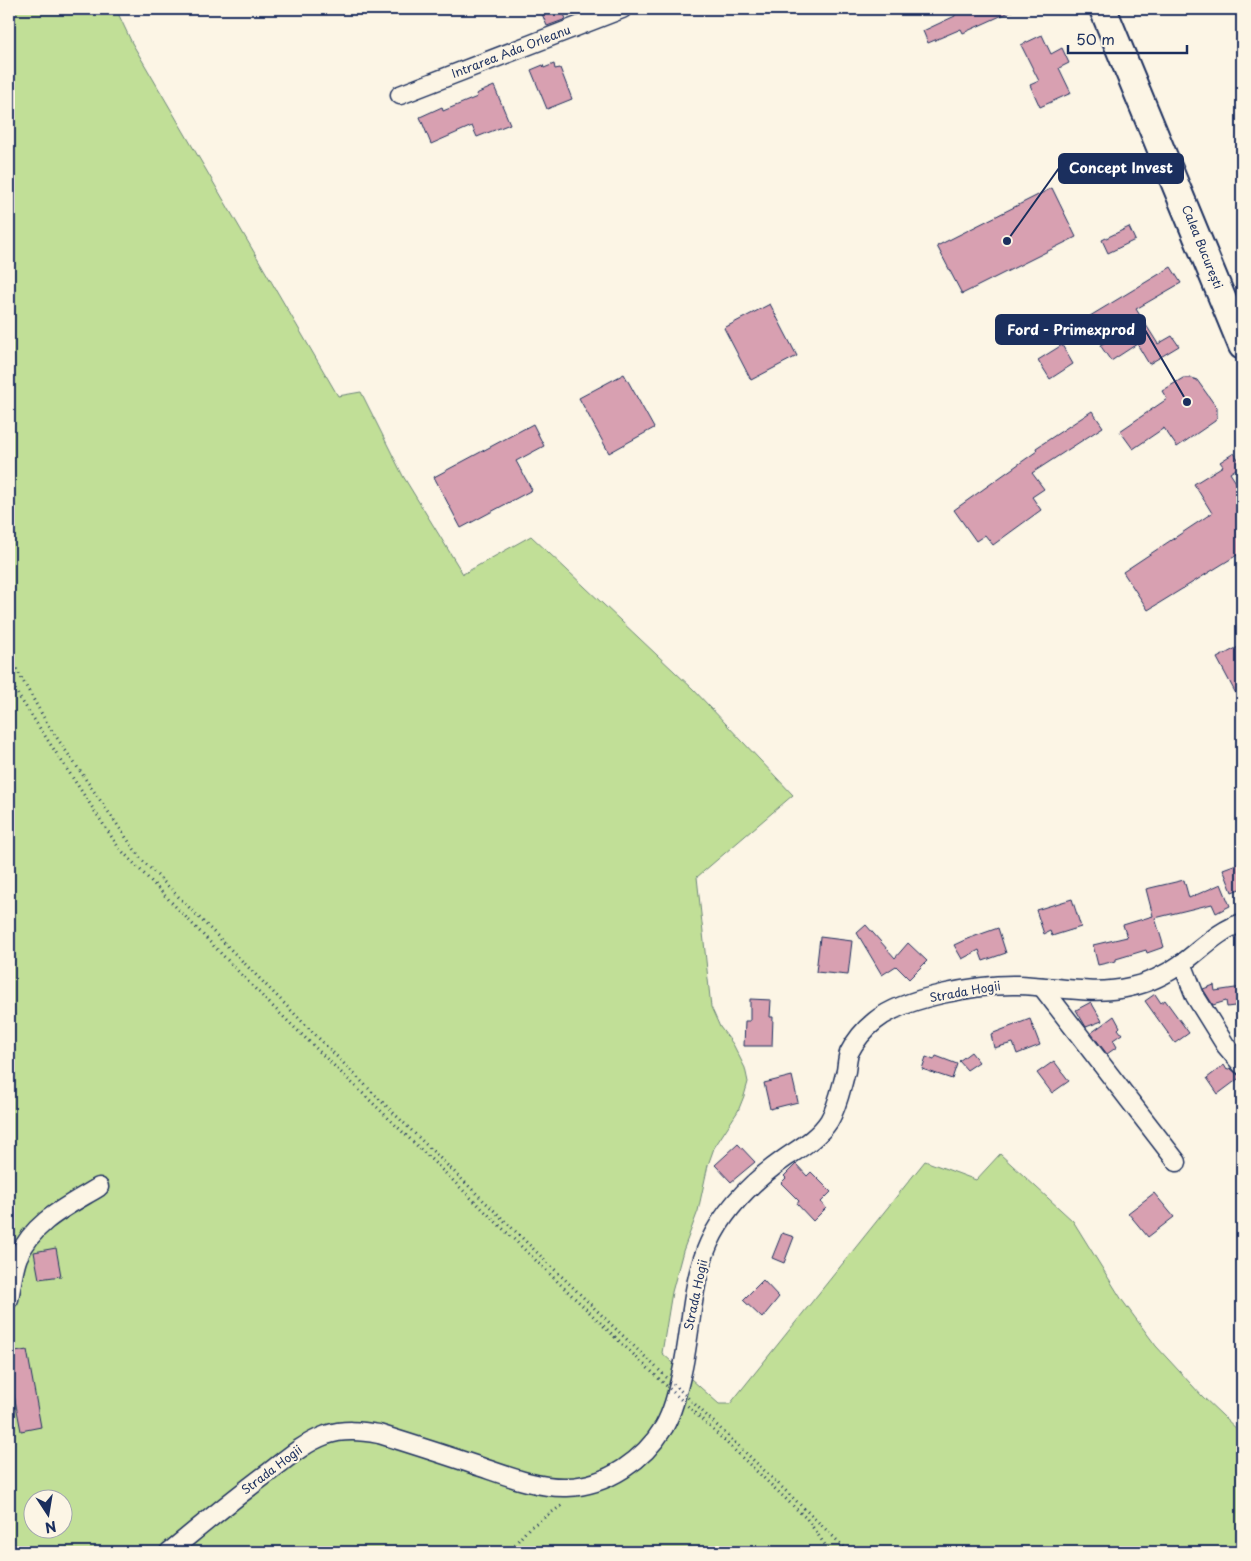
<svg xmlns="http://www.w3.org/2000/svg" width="1251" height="1561" font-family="'Playpen Sans',sans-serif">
  <rect width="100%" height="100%" fill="#fcf5e5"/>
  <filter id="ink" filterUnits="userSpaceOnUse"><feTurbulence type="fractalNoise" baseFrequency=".02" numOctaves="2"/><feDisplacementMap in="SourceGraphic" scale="10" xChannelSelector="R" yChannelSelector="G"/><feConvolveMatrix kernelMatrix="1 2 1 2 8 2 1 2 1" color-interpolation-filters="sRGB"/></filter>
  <g filter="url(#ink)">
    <!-- green -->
    <path fill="#c1df97" stroke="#6e877a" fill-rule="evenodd" d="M 9,9 L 116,9 L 132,43 L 338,396 L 361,392 L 403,476 L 463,574 L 531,536 L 693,689 L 793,795 L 697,877 L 711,1007 L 720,1027 L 733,1044 L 745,1068 L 748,1082 L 744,1096 L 738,1111 L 714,1148 L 708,1165 L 698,1211 L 683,1251 L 672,1292 L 662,1353 L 719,1404 L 730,1404 L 925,1161 L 976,1180 L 1000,1154 L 1073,1221 L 1122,1300 L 1156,1346 L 1202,1396 L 1242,1434 L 1242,1552 L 9,1552 ZM 32,1498 L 62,1498 L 62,1528 L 32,1528 Z"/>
    <!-- building -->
    <g fill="#d8a0b1" stroke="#1b2f5e">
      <polygon points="540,9 562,9 566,19 547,26"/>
      <polygon points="967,9 1016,9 963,33 961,29 928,43 923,31 955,16 955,14"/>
      <polygon points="1042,35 1051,54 1062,48 1069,63 1059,68 1071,93 1040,107 1030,85 1039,81 1021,45"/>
      <polygon points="554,64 555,69 560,68 572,99 547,109 531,70 543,65 544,68"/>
      <polygon points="494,86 510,124 477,137 472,126 431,144 420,117 442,107 443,111 477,97 476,94"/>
      <polygon points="1052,188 1076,237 962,294 937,246"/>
      <polygon points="1129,227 1135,240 1108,253 1102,240"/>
      <polygon points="1171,267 1181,283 1136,309 1158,344 1172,336 1179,346 1149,364 1137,344 1111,361 1100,345 1106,342 1090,316"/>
      <polygon points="770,304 797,356 751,380 724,328"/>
      <polygon points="1062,345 1073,364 1050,379 1038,360"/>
      <polygon points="624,374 654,428 609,453 579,398"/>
      <polygon points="1183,378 1191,378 1197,380 1217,408 1217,417 1215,421 1177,447 1164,428 1133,449 1120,431 1167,399 1162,391"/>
      <polygon points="1092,411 1103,427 1032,473 1044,489 1032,497 1041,510 993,545 985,535 976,541 954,510 1037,451 1036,448"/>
      <polygon points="533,424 544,446 516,461 532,490 461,528 434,477"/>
      <polygon points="1234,453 1242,465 1230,473 1239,487 1242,552 1148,610 1123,572 1212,513 1194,484 1223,466 1220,462"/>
      <polygon points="1242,645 1242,705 1217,658"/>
      <polygon points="1242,862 1242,888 1232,892 1223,869"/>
      <polygon points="1184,880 1189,898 1221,884 1230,906 1216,913 1212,904 1155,918 1164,947 1147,953 1146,950 1116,959 1116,961 1098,965 1093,945 1127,937 1123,925 1153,916 1146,889"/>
      <polygon points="1072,899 1081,927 1052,936 1050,931 1044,934 1036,910"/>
      <polygon points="866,925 895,958 908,943 927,961 909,979 896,966 882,975 857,933"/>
      <polygon points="998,928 1006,953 983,961 979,950 962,959 954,945 967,939"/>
      <polygon points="820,937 852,941 848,975 816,972"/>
      <polygon points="1214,985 1215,991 1242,987 1242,1005 1227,1007 1226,1001 1213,1005 1203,989"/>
      <polygon points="1155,994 1161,1003 1165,1000 1189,1033 1175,1043 1145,1001"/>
      <polygon points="750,999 771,1000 770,1017 773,1017 772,1046 744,1046 745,1021 750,1021"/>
      <polygon points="1091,1002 1102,1021 1086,1027 1076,1010"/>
      <polygon points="1114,1016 1120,1027 1118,1029 1122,1034 1113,1040 1117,1047 1107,1054 1091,1033"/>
      <polygon points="1030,1019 1040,1045 1017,1054 1013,1043 994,1048 991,1034"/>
      <polygon points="971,1052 979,1062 967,1070 959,1061"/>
      <polygon points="936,1056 957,1064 952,1079 922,1069 926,1057 934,1060"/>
      <polygon points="1054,1061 1069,1081 1052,1093 1037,1073"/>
      <polygon points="1224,1065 1227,1070 1230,1068 1238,1075 1242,1076 1218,1094 1207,1078"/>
      <polygon points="792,1076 798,1102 770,1109 764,1083"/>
      <polygon points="738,1144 755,1162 731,1182 715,1165"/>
      <polygon points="796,1164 807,1176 811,1172 831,1192 821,1202 826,1208 813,1221 797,1204 799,1201 781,1183 786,1178 784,1176"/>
      <polygon points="1154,1193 1174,1217 1148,1237 1128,1213"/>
      <polygon points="782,1233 794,1237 784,1263 772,1258"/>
      <polygon points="56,1248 61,1276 39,1279 34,1252"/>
      <polygon points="763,1280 779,1297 762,1318 743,1300"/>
      <polygon points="27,1350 41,1427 21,1431 9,1369 9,1353"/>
    </g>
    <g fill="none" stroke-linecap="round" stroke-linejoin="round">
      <!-- minor casing -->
      <g stroke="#1b2f5e" stroke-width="21">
        <g id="minor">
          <polyline points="400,95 622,9"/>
          <polyline points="1182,963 1195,996 1226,1046 1242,1065"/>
          <polyline points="1042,987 1177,1162"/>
          <path d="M 9,1299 C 12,1285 13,1270 18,1257 C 34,1221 66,1207 99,1187"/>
          <path d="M 169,1552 C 202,1525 234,1498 268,1473 C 286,1459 304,1443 326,1435 C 344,1429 361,1431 379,1434 C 411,1444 443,1454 475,1465 C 505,1475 536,1488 567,1487 C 607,1486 644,1460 664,1427 C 673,1411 677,1393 681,1376 C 692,1332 690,1285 709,1243 C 725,1208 753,1181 784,1159 C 800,1148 818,1138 829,1121 C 838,1106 841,1088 846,1071 C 847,1065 847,1059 849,1053 C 855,1041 865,1029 875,1021 C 904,997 981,984 1018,985 C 1055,986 1093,996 1130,987 C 1150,983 1167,974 1184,962 C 1203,948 1219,930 1242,923"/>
        </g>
      </g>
      <!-- highway casing -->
      <g stroke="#1b2f5e" stroke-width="30">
        <polyline id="highway" points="1103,9 1242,346"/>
      </g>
      <!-- path -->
      <g stroke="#1b2f5e" stroke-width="3" stroke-dasharray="1 4" stroke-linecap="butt">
        <polyline points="9,656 48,725 141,859 375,1095 619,1332"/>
        <polyline points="9,676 18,695 119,848 265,999 615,1337"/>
        <polyline points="811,1515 849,1552"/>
        <polyline points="807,1519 830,1552"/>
        <polyline points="508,1552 529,1528 564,1504"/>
      </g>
      <!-- minor -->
      <use href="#minor" stroke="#fcf5e5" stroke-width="18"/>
      <!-- highway -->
      <use href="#highway" stroke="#fcf5e5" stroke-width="26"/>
      <!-- path-bridge -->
      <g stroke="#1b2f5e" stroke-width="3" stroke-dasharray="1 4" stroke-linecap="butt">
        <polyline points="619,1332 811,1515"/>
        <polyline points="615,1337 807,1519"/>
      </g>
    </g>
  </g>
  <g text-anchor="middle" stroke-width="4.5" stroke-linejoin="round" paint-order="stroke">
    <!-- street labels -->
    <g font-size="12" fill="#1b2f5e" stroke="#fcf5e5">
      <text transform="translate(511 52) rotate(-21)" y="4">Intrarea Ada Orleanu</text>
      <text transform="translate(1202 247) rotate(68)" y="4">Calea București</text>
      <text transform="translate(965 992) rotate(-10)" y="4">Strada Hogii</text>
      <text transform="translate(696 1295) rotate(-78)" y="4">Strada Hogii</text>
      <text transform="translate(272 1470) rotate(-37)" y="4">Strada Hogii</text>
    </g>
  </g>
  <!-- callouts -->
  <path fill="none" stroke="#1b2f5e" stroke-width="2" d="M1007 241L1059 168M1187 402L1145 330"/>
  <g fill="#1b2f5e" stroke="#fcf5e5" stroke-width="2">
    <circle cx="1007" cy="241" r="5"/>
    <circle cx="1187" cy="402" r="5"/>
  </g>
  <g fill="#1b2f5e" stroke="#1b2f5e" stroke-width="2">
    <rect x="1059" y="154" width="124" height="29" rx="5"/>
    <rect x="996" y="315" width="149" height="29" rx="5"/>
  </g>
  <g font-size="14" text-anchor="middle" font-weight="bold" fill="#fff">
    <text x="1121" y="173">Concept Invest</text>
    <text x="1071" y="335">Ford - Primexprod</text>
  </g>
  <!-- margin -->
  <rect width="1251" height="1561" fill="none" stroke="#fcf5e5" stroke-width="30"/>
  <rect x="15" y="15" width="1221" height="1531" fill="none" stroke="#1b2f5e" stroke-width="2" filter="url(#ink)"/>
  <!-- north arrow -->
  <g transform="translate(48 1514) rotate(168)"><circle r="24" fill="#fcf5e5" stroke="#a2a6af"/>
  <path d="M0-4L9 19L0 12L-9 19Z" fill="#1b2f5e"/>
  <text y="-8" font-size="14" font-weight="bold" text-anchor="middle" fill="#1b2f5e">N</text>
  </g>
  <!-- scale -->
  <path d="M1068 45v8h119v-8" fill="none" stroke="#1b2f5e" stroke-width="2.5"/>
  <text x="1076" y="45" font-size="15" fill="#1b2f5e" stroke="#fcf5e5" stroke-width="4" paint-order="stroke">50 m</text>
</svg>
